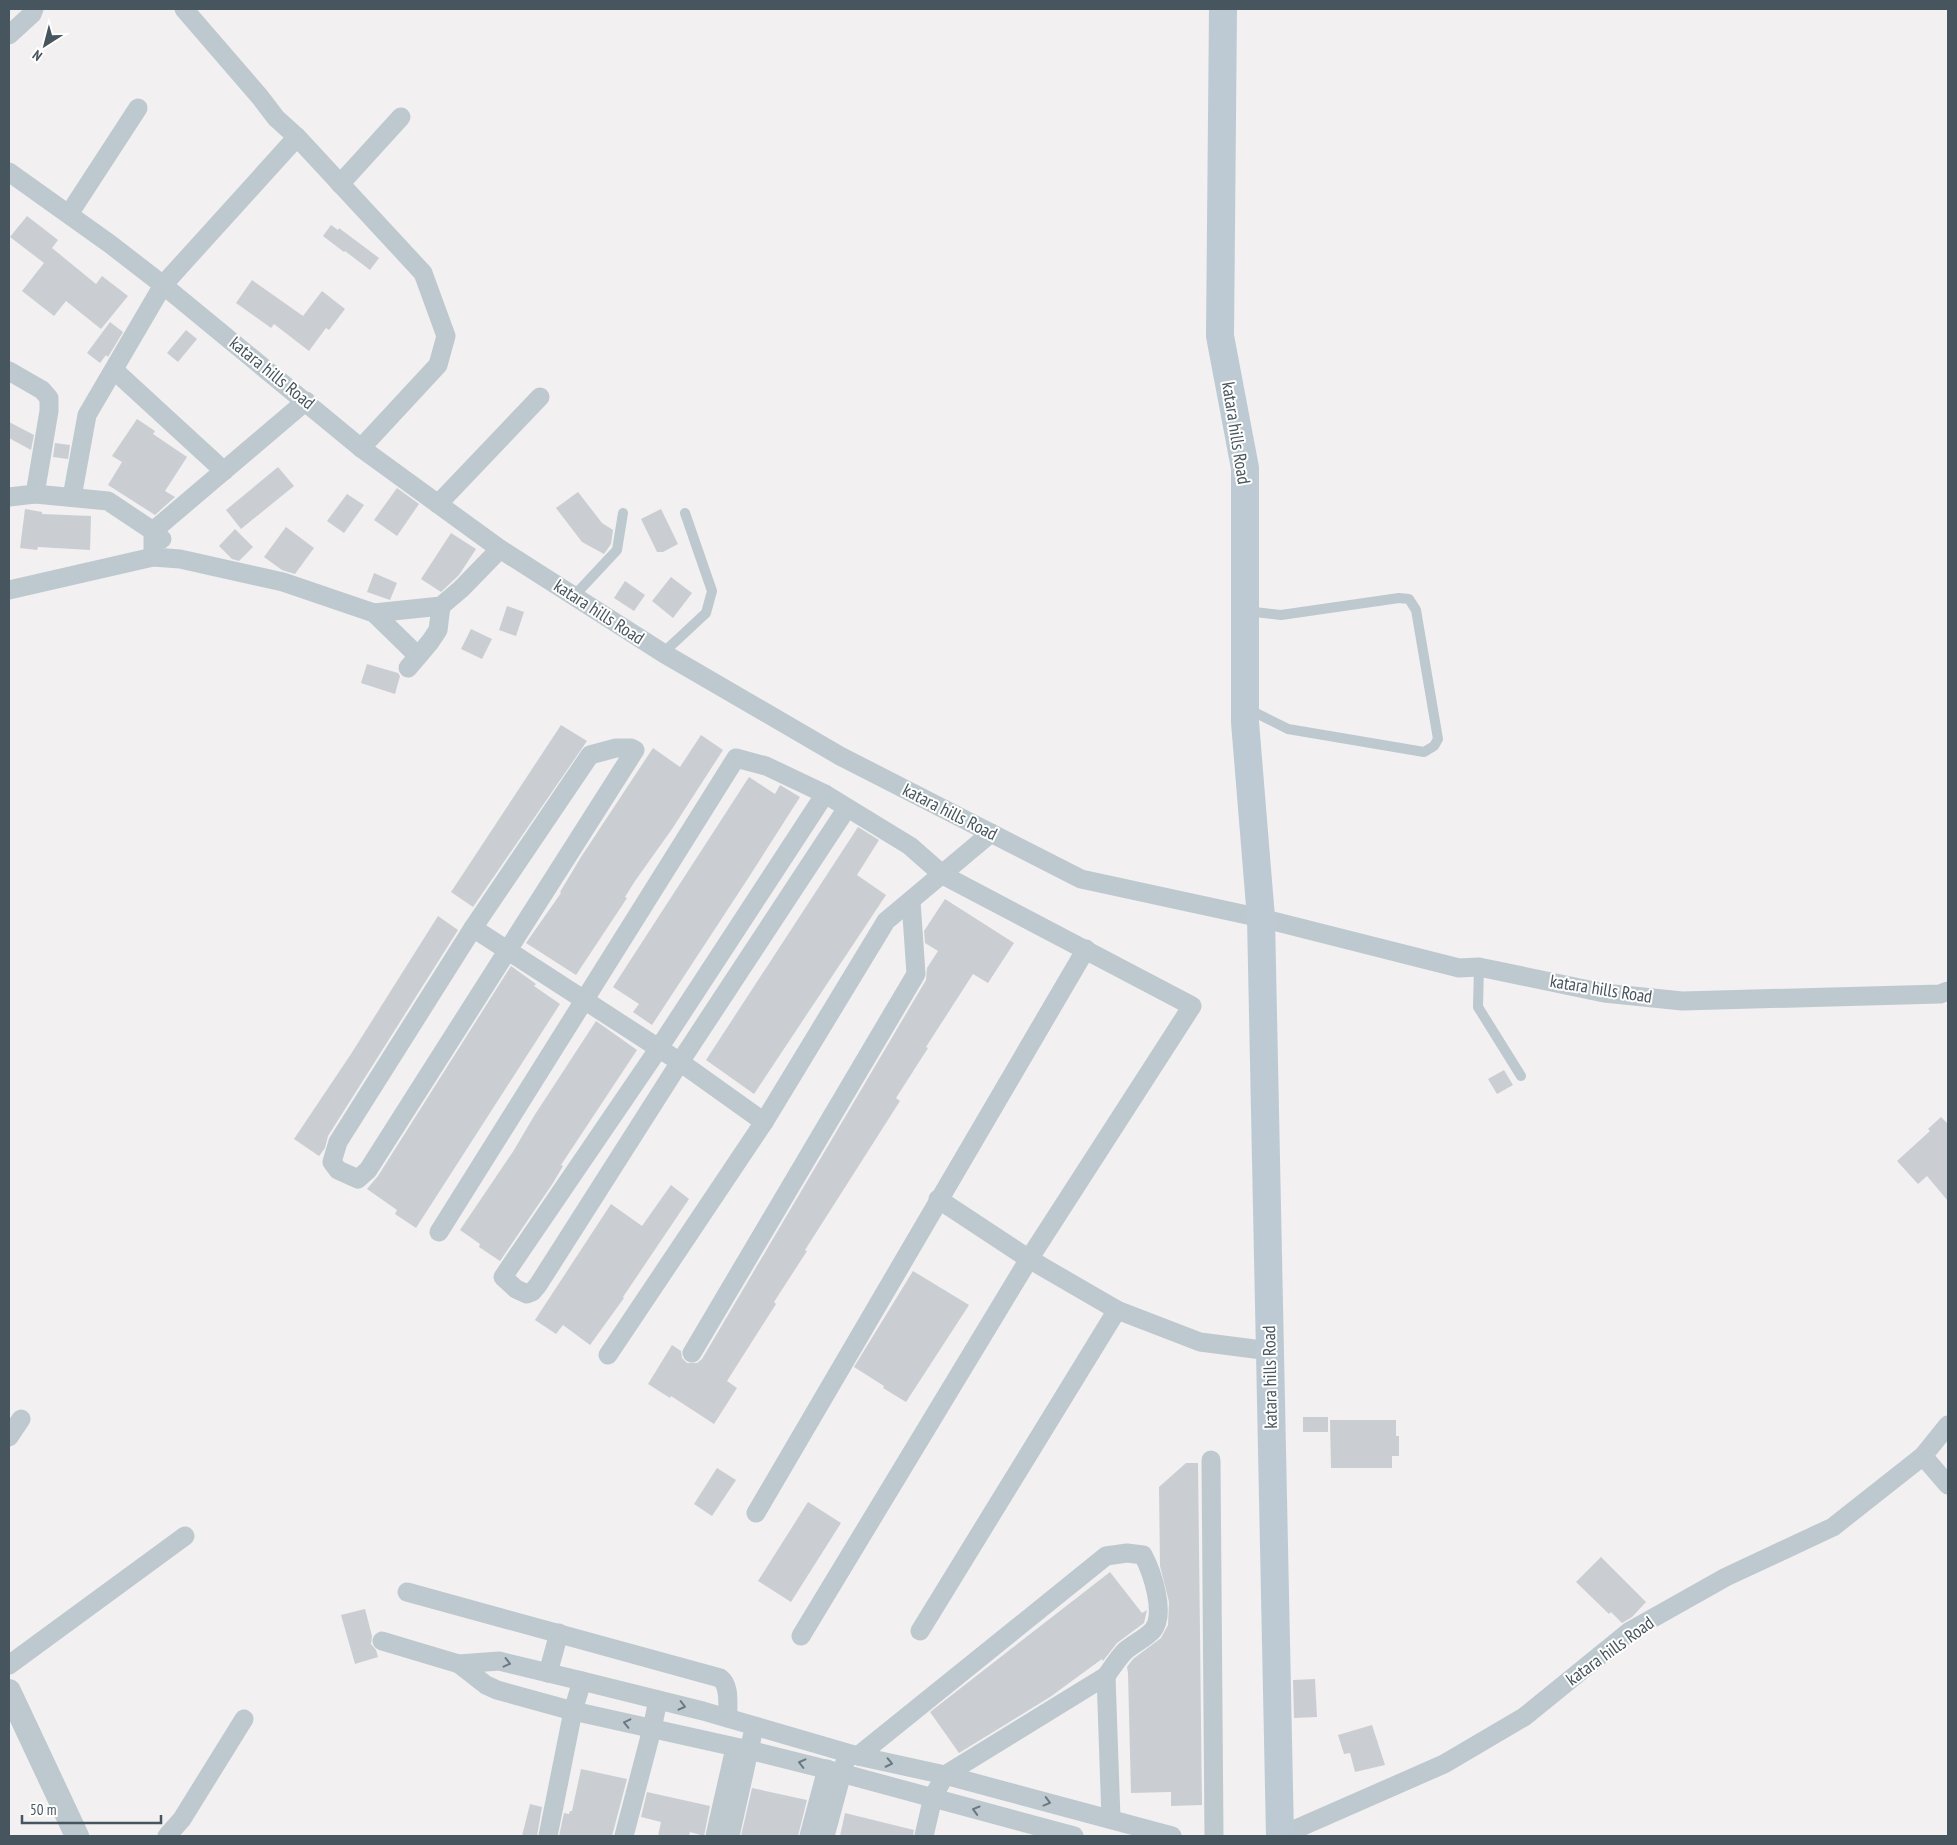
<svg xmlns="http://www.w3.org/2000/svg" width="1957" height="1845" font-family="'PT Sans Narrow',sans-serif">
  <rect width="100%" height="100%" fill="#f2f0f0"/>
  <!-- building -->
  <g fill="#caced2">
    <polygon points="27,216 58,240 52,248 96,284 102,276 128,296 101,329 66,301 54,316 22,291 44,263 10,237"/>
    <polygon points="331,225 338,230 339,228 379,258 370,270 345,251 344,252 323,236"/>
    <polygon points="252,280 303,316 322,291 345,309 329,330 326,328 309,351 274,324 271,328 236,303"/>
    <polygon points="110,322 123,332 108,357 106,355 100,363 87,353"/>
    <polygon points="186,330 197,339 178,362 167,353"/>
    <polygon points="137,419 155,431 153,434 187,457 165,491 175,497 155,515 108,485 122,462 112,456"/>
    <polygon points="9,422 34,435 31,450 9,438"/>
    <polygon points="55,443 70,445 68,459 53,457"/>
    <polygon points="278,467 294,486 241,529 226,510"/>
    <polygon points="397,488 419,504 397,536 374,520"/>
    <polygon points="578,492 602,523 613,530 611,544 604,554 582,542 556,508"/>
    <polygon points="347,494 364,505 344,533 327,521"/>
    <polygon points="25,509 42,512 42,514 91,516 90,550 38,547 37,550 20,548"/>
    <polygon points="661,509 678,544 663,552 657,552 641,519"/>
    <polygon points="286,527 314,548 295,574 282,570 264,557"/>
    <polygon points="235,529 253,547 239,561 232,559 219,546"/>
    <polygon points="451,533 476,549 459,575 441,592 421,579"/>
    <polygon points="374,573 397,583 390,600 367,592"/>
    <polygon points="671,577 692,593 673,618 652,601"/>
    <polygon points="625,581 645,595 634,611 614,598"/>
    <polygon points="507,606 524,612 516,636 499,630"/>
    <polygon points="471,629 492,639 482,659 461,649"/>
    <polygon points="367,664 398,673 400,676 395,694 361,683"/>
    <polygon points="561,725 587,741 473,907 451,892"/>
    <polygon points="701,735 723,750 672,829 635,881 625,897 627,898 576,975 526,943 561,893 560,892 581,857 653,748 680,767"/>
    <polygon points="749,777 775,794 780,785 800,797 747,880 652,1025 633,1012 639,1004 613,987"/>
    <polygon points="858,827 879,840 857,875 886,895 754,1094 706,1060"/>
    <polygon points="945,899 1014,943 988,983 973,974 926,1047 928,1048 896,1098 900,1101 805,1250 807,1251 774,1302 776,1304 727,1381 737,1388 714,1424 671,1396 670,1398 648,1384 672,1345 681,1351 682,1358 687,1363 697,1363 702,1359 926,980 927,968 938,951 925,943 924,931"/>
    <polygon points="438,916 458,930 328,1136 325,1148 319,1156 294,1139 351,1054"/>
    <polygon points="511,966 536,984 534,986 560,1004 416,1228 395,1214 397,1210 367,1189 378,1176"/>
    <polygon points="596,1021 637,1050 561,1165 563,1166 553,1183 500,1261 479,1247 480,1244 460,1230 514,1150 534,1116"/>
    <polygon points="1504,1070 1513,1085 1497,1094 1488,1079"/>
    <polygon points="1941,1117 1948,1124 1948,1201 1927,1176 1918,1184 1897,1161 1930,1131 1928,1129"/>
    <polygon points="671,1185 689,1199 623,1297 624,1298 590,1345 563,1325 556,1334 535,1320 611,1204 642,1226"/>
    <polygon points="913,1271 969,1305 906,1402 883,1388 884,1386 854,1367"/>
    <rect x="1303" y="1417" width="25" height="15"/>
    <polygon points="1330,1420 1396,1420 1396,1436 1399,1436 1399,1456 1392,1456 1392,1468 1331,1468"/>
    <polygon points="1186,1463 1198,1463 1202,1805 1171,1806 1171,1792 1131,1793 1128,1673 1127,1667 1133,1659 1161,1638 1168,1625 1169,1602 1160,1566 1159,1487"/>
    <polygon points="717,1468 736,1480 712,1516 694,1504"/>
    <polygon points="808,1502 841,1523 791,1602 758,1581"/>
    <polygon points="1601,1557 1646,1602 1632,1617 1622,1623 1611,1612 1609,1614 1576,1582"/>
    <polygon points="1110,1572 1142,1613 1147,1610 1144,1623 1117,1643 1103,1661 1102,1659 1050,1697 959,1753 930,1712"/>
    <polygon points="365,1609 372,1636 371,1644 376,1650 378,1657 355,1664 341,1615"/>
    <polygon points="1315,1679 1317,1717 1294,1718 1293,1680"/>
    <polygon points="1372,1725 1385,1765 1355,1772 1350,1753 1344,1754 1338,1735"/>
    <polygon points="581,1769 627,1779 612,1836 559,1836 564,1813 569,1814 570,1811 572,1811"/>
    <polygon points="752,1788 807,1800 798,1836 741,1836"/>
    <polygon points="647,1792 710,1806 704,1836 690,1832 689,1836 658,1836 661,1822 641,1817"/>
    <polygon points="530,1804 542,1807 537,1836 522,1836"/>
    <polygon points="845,1813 914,1830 913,1836 840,1836"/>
  </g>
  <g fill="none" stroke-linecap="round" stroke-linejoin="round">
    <!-- service -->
    <g stroke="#bdc9cf" stroke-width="10">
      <polyline points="574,596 617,550 623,513"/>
      <polyline points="1246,611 1281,615 1399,598 1409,599 1416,610 1438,739 1434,746 1424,752 1288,729 1248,709"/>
      <polyline points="663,653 706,613 712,591 685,513"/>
      <polyline points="1479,967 1478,1007 1521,1076"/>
    </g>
    <!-- minor -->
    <g stroke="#bdc9cf" stroke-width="19">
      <polyline points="184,9 260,97 276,118 297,137 423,273 446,336 438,365 361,448"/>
      <polyline points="9,35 32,14 34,9"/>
      <polyline points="9,172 110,244 163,285 361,448 500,549 663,653 840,756 1081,879 1261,918 1459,968 1479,967 1604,993 1682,1001 1940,994 1948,991"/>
      <polyline points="340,184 401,117"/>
      <polyline points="69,214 138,108"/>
      <polyline points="114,370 224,471"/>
      <polyline points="9,371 42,390 49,398 49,411 35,494"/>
      <polyline points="9,497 35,494 108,501 153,531 162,539"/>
      <polyline points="72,497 87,415 163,285 297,137"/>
      <polyline points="438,504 540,397"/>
      <polyline points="153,557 153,531 306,401"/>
      <polyline points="9,590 153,557 180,559 283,582 374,613 441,606 461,589 500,549"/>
      <polyline points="374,613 418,656"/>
      <polyline points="408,668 430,642 438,630 441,606"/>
      <polygon points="616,748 631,748 635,750 368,1170 358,1179 338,1170 332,1162 338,1142 473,928 590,755"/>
      <polyline points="825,794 659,1048 503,1277 516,1289 527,1294 532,1292 538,1285 680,1062 847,808"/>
      <polyline points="473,928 680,1062 764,1122"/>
      <polyline points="439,1232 736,758 766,766 825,794 910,846 943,875 1192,1006 1029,1259 801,1636"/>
      <polyline points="1117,1310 1200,1342 1270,1351"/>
      <polyline points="692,1353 916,974 911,901"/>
      <polyline points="608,1355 764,1122 886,921 991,833"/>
      <polyline points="9,1437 21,1419"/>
      <polyline points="1923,1456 1948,1485"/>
      <polyline points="1211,1460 1214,1836"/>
      <polyline points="756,1513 1086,949"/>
      <path d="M 407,1592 L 720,1678 C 731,1686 727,1705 728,1718"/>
      <polyline points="920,1631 1117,1310 1029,1259 938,1199"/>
      <polyline points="382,1641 459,1664 486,1685 497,1690 573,1711 749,1750 841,1773 1074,1836"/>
      <polyline points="459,1664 499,1661 582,1681 703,1711 858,1756 945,1775 1172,1836"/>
      <polyline points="9,1665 185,1536"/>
      <polyline points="548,1673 559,1633"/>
      <path d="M 858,1756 L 1106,1556 L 1127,1553 L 1143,1555 C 1152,1572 1166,1613 1153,1630 C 1146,1638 1133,1644 1125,1651 C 1118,1658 1112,1668 1106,1676"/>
      <polyline points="167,1836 182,1819 244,1719"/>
      <polyline points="548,1836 573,1711 582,1681"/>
      <polyline points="624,1836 652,1729 658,1700"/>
      <polyline points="715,1836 735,1748"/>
      <polyline points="730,1836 752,1737"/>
      <polyline points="809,1836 827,1769"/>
      <polyline points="825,1836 845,1762"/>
      <polyline points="924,1836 933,1797 945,1775 1106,1676 1111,1819"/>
      <polyline points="1280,1836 1444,1764 1524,1717 1630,1631 1726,1577 1833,1527 1923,1456 1948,1425"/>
    </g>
    <!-- tertiary -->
    <polyline stroke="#bdc9cf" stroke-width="24" points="9,1691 77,1836"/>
    <!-- secondary -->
    <polyline stroke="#bdcad4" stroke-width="28" points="1223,9 1220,336 1245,468 1245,722 1261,918 1280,1836"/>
  </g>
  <!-- one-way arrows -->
  <defs><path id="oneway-chevron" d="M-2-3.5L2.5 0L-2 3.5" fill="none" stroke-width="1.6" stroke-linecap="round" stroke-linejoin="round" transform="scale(1.25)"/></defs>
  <g stroke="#6a7880">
    <use href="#oneway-chevron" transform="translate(507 1663) rotate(14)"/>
    <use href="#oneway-chevron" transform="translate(682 1706) rotate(14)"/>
    <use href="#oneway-chevron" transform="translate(627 1723) rotate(-167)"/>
    <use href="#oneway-chevron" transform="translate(802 1763) rotate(-166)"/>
    <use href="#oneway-chevron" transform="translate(889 1763) rotate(12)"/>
    <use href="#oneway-chevron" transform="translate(1047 1802) rotate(15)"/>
    <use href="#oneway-chevron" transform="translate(976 1810) rotate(-164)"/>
  </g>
  <g text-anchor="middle" stroke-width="4" stroke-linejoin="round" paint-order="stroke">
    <!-- street labels -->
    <g font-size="18" fill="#47555e" stroke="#fff">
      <text transform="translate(272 373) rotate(39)" y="6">katara hills Road</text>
      <text transform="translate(1236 433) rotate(81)" y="6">katara hills Road</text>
      <text transform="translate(599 612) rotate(33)" y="6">katara hills Road</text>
      <text transform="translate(950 812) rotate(27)" y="6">katara hills Road</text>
      <text transform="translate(1601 989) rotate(9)" y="6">katara hills Road</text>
      <text transform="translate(1270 1377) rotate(-91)" y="6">katara hills Road</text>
      <text transform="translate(1610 1651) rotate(-36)" y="6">katara hills Road</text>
    </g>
  </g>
  <!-- border -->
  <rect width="1957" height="1845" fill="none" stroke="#47555e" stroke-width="20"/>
  <!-- north arrow -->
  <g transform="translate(45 45) rotate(216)" stroke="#ffffff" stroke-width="4" paint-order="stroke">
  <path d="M0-4L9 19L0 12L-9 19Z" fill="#47555e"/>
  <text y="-8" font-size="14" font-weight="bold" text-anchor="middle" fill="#47555e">N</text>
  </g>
  <!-- scale -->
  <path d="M22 1815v8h139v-8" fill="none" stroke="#47555e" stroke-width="2.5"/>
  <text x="30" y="1815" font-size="15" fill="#47555e" stroke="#ffffff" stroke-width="4" paint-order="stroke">50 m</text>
</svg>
